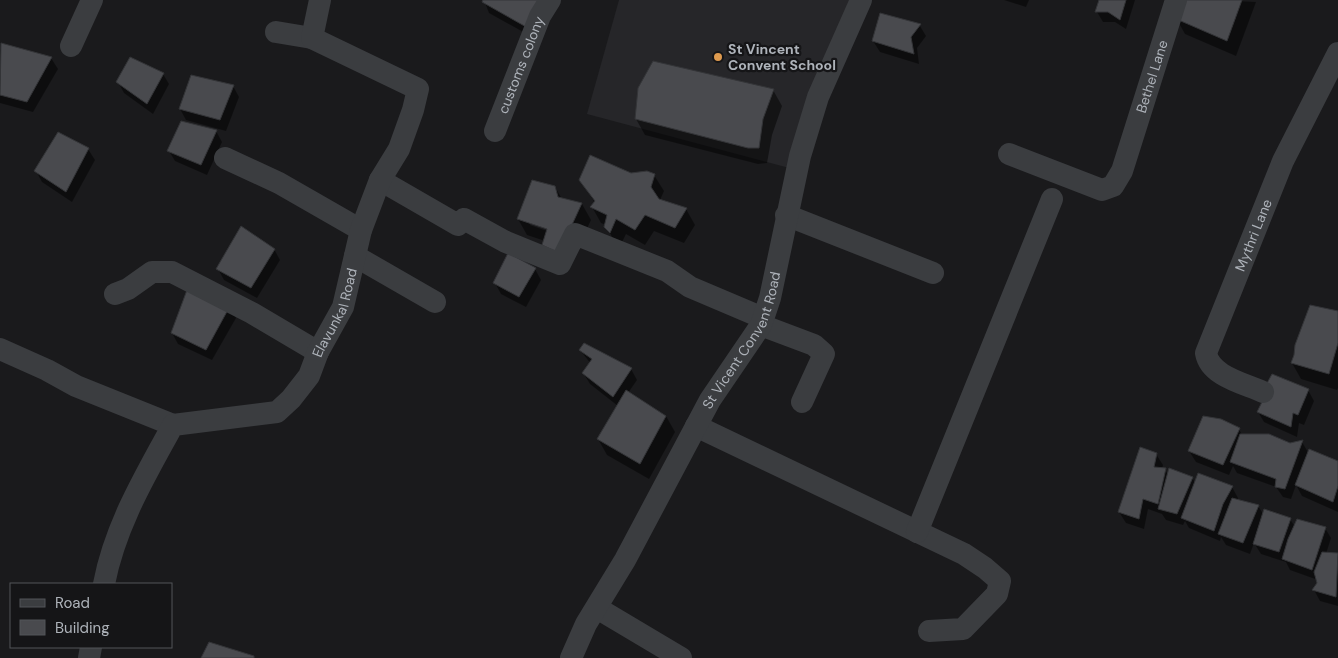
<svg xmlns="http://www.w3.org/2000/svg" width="1338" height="658" font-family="'DM Sans',sans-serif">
  <rect width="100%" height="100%" fill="#1a1a1c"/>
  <!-- built -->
  <polygon fill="#262629" points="619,0 851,0 797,170 587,114"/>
  <!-- shadow -->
  <g fill="#0007" fill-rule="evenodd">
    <polygon points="484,0 546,0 534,38 489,13"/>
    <polygon points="1004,0 1029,0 1026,7"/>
    <polygon points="1101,0 1135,0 1126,29 1115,22 1103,22 1097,12"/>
    <polygon points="1212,0 1256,2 1236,56 1185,34 1176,18"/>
    <polygon points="880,15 920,26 926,36 917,48 919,64 880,52 873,41"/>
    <polygon points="2,45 51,58 58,69 33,112 0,103 0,51"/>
    <polygon points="653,63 773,90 782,106 772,135 767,163 758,164 645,135 636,119"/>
    <polygon points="163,74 169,84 153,114 124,93 118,82"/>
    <polygon points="233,86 239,97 226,131 186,120 180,109"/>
    <polygon points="216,131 222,142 207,175 175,161 169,151"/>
    <polygon points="88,149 95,160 72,202 42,182 36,171"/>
    <polygon points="631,175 654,175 664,191 660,200 686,209 695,225 684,243 654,231 645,245 626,234 619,248 615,243 606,225 601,223 592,207 595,203 581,180"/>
    <path d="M 555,187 L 562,199 L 582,204 L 591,220 L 568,268 L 545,241 L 527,235 L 518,219 ZM 530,222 L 553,230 L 553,233 L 530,225 Z"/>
    <polygon points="274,249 280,260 257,298 224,280 218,269"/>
    <polygon points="535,269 541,280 526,307 501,294 495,283"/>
    <polygon points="230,307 236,318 212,360 178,344 172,333"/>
    <polygon points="1338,312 1338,388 1337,390 1301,379 1292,363"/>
    <polygon points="580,350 631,369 637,380 628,393 666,416 675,432 649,479 607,455 598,439 618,406 590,384 584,374 591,364"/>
    <polygon points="1308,390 1314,401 1304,425 1299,423 1297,437 1264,422 1258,412"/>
    <polygon points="1239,429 1242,435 1289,444 1302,442 1309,454 1338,462 1338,512 1302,496 1296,485 1291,499 1283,497 1276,487 1237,473 1233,466 1229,475 1196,462 1189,451"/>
    <polygon points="1156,454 1163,465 1162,469 1165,469 1168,475 1192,478 1196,483 1232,487 1238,498 1237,500 1258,506 1264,515 1290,519 1295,527 1325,528 1331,538 1326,554 1338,555 1338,606 1320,601 1314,590 1318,580 1290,570 1286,562 1261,554 1254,543 1250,554 1226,545 1221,537 1220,541 1189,528 1185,521 1183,525 1166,520 1162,514 1148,509 1144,529 1126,523 1119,512"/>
  </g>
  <!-- building -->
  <g fill="#494a4e" stroke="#343538">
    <polygon points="483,0 539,0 528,28 482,2"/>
    <polygon points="1099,0 1126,0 1120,20 1108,12 1095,12"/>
    <polygon points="1183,0 1242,0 1227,41 1174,18"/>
    <polygon points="880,13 921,24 911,37 914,54 872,41"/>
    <polygon points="1,43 52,57 27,102 0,95"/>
    <polygon points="130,57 164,73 147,104 116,82"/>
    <polygon points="653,61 774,89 763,119 759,148 748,148 635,119 638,88"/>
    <polygon points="191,75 234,85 220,120 179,109"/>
    <polygon points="181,121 217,130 201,165 167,151"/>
    <polygon points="58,132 89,148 66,192 34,171"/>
    <polygon points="590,155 631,173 647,171 655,174 651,187 659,199 687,208 675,228 645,215 635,230 616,219 610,233 604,227 607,215 590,207 595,201 579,180"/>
    <polygon points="532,180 555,186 558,197 582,203 559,253 542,245 547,229 517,219"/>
    <polygon points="241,226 275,249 251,288 216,269"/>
    <polygon points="508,253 536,268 519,297 493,283"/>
    <polygon points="187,290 230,306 206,350 171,333"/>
    <polygon points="1310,305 1338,311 1338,343 1329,374 1291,363 1294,355 1295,345"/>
    <polygon points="584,343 632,368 613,397 582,373 592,359 579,350"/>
    <polygon points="1272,374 1309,389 1298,415 1293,413 1291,427 1257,412 1262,402 1259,398"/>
    <polygon points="626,390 666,416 640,464 597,439"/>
    <polygon points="1203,416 1221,419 1240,428 1223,465 1188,451"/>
    <polygon points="1240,434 1269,434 1290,443 1303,440 1285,489 1275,487 1276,479 1230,462"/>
    <polygon points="1140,447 1157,453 1154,467 1166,468 1158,504 1143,499 1139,519 1118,512"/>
    <polygon points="1309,449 1338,461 1338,486 1333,502 1295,485"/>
    <polygon points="1169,468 1193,477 1177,514 1158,509"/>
    <polygon points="1198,473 1233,486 1223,504 1214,531 1181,518"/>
    <polygon points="1232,498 1259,505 1243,543 1218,534"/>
    <polygon points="1264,509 1291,518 1279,552 1253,544"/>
    <polygon points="1297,519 1326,527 1312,570 1282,559 1288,539"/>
    <polygon points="1322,552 1338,553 1336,597 1312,590 1317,583 1314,572"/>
    <polygon points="209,642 254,656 254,658 201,658"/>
  </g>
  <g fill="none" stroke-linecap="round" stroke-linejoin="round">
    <!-- minor -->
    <g stroke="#3b3d40" stroke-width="22">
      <polyline points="276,32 312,38"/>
      <polyline points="71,46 92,0"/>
      <path id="s1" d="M 495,131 L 540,16 L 550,0"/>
      <path id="s2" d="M 1009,154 L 1102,190 L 1113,186 L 1122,171 L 1176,0"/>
      <polyline points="225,158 279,183 361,230"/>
      <polyline points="380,180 458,225 464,219 506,242 560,264 575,234 667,271 690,287 763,318"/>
      <polyline points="786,215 933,273"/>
      <polyline points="355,256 435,302"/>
      <polyline points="115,294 128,289 152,272 172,272 252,313 318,352"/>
      <polyline points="761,325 814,345 824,354 802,402"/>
      <polyline points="0,349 47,370 76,386 173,425"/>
      <path id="s3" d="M 1263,392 C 1243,383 1210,376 1206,353 L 1283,161 L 1338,53"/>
      <polyline points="696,426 964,554 985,568 1000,581 997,594 963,629 929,631"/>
      <polyline points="917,532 1052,199"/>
      <path id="s4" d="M 104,584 C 115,526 145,476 173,425 L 277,412 L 291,399 L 309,376 L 318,352 L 343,307 L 361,230 L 380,180 L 399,149 L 413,110 L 418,89 L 312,38 L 320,0"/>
      <polyline points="597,608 681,658"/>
      <polyline points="89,658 91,647"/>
      <path id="s5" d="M 571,658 L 586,624 L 625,560 L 710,400 L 761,325 L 770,298 L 800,156 L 818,97 L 861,0"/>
    </g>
  </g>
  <!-- markers -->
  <circle fill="#de9a4f" stroke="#151517" stroke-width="2" cx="718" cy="57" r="5"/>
  <g text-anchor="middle" stroke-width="4.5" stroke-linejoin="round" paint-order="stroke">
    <!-- poi labels -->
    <g font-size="14" font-weight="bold" fill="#aeb3ba" stroke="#151517" text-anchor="start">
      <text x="728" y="54">St Vincent<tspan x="728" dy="16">Convent School</tspan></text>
    </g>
    <!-- street labels -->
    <g font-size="14" fill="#aeb3ba" stroke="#151517">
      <text dy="5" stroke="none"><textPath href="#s1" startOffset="71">customs colony</textPath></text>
      <text dy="5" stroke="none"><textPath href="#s2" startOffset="228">Bethel Lane</textPath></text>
      <text dy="5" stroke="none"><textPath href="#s3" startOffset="199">Mythri Lane</textPath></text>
      <text dy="5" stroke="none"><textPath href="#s4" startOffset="396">Elavunkal Road</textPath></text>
      <text dy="5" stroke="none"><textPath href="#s5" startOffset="362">St Vicent Convent Road</textPath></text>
    </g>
  </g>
  <!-- legend -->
  <rect x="10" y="583" width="162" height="65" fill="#151517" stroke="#525458"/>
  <rect x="20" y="599" width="25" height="8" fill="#3b3d40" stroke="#525458"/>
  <text x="55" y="608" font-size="15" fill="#aeb3ba">Road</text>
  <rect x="20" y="620" width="25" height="15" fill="#494a4e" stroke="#525458"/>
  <text x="55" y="633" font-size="15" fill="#aeb3ba">Building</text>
</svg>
